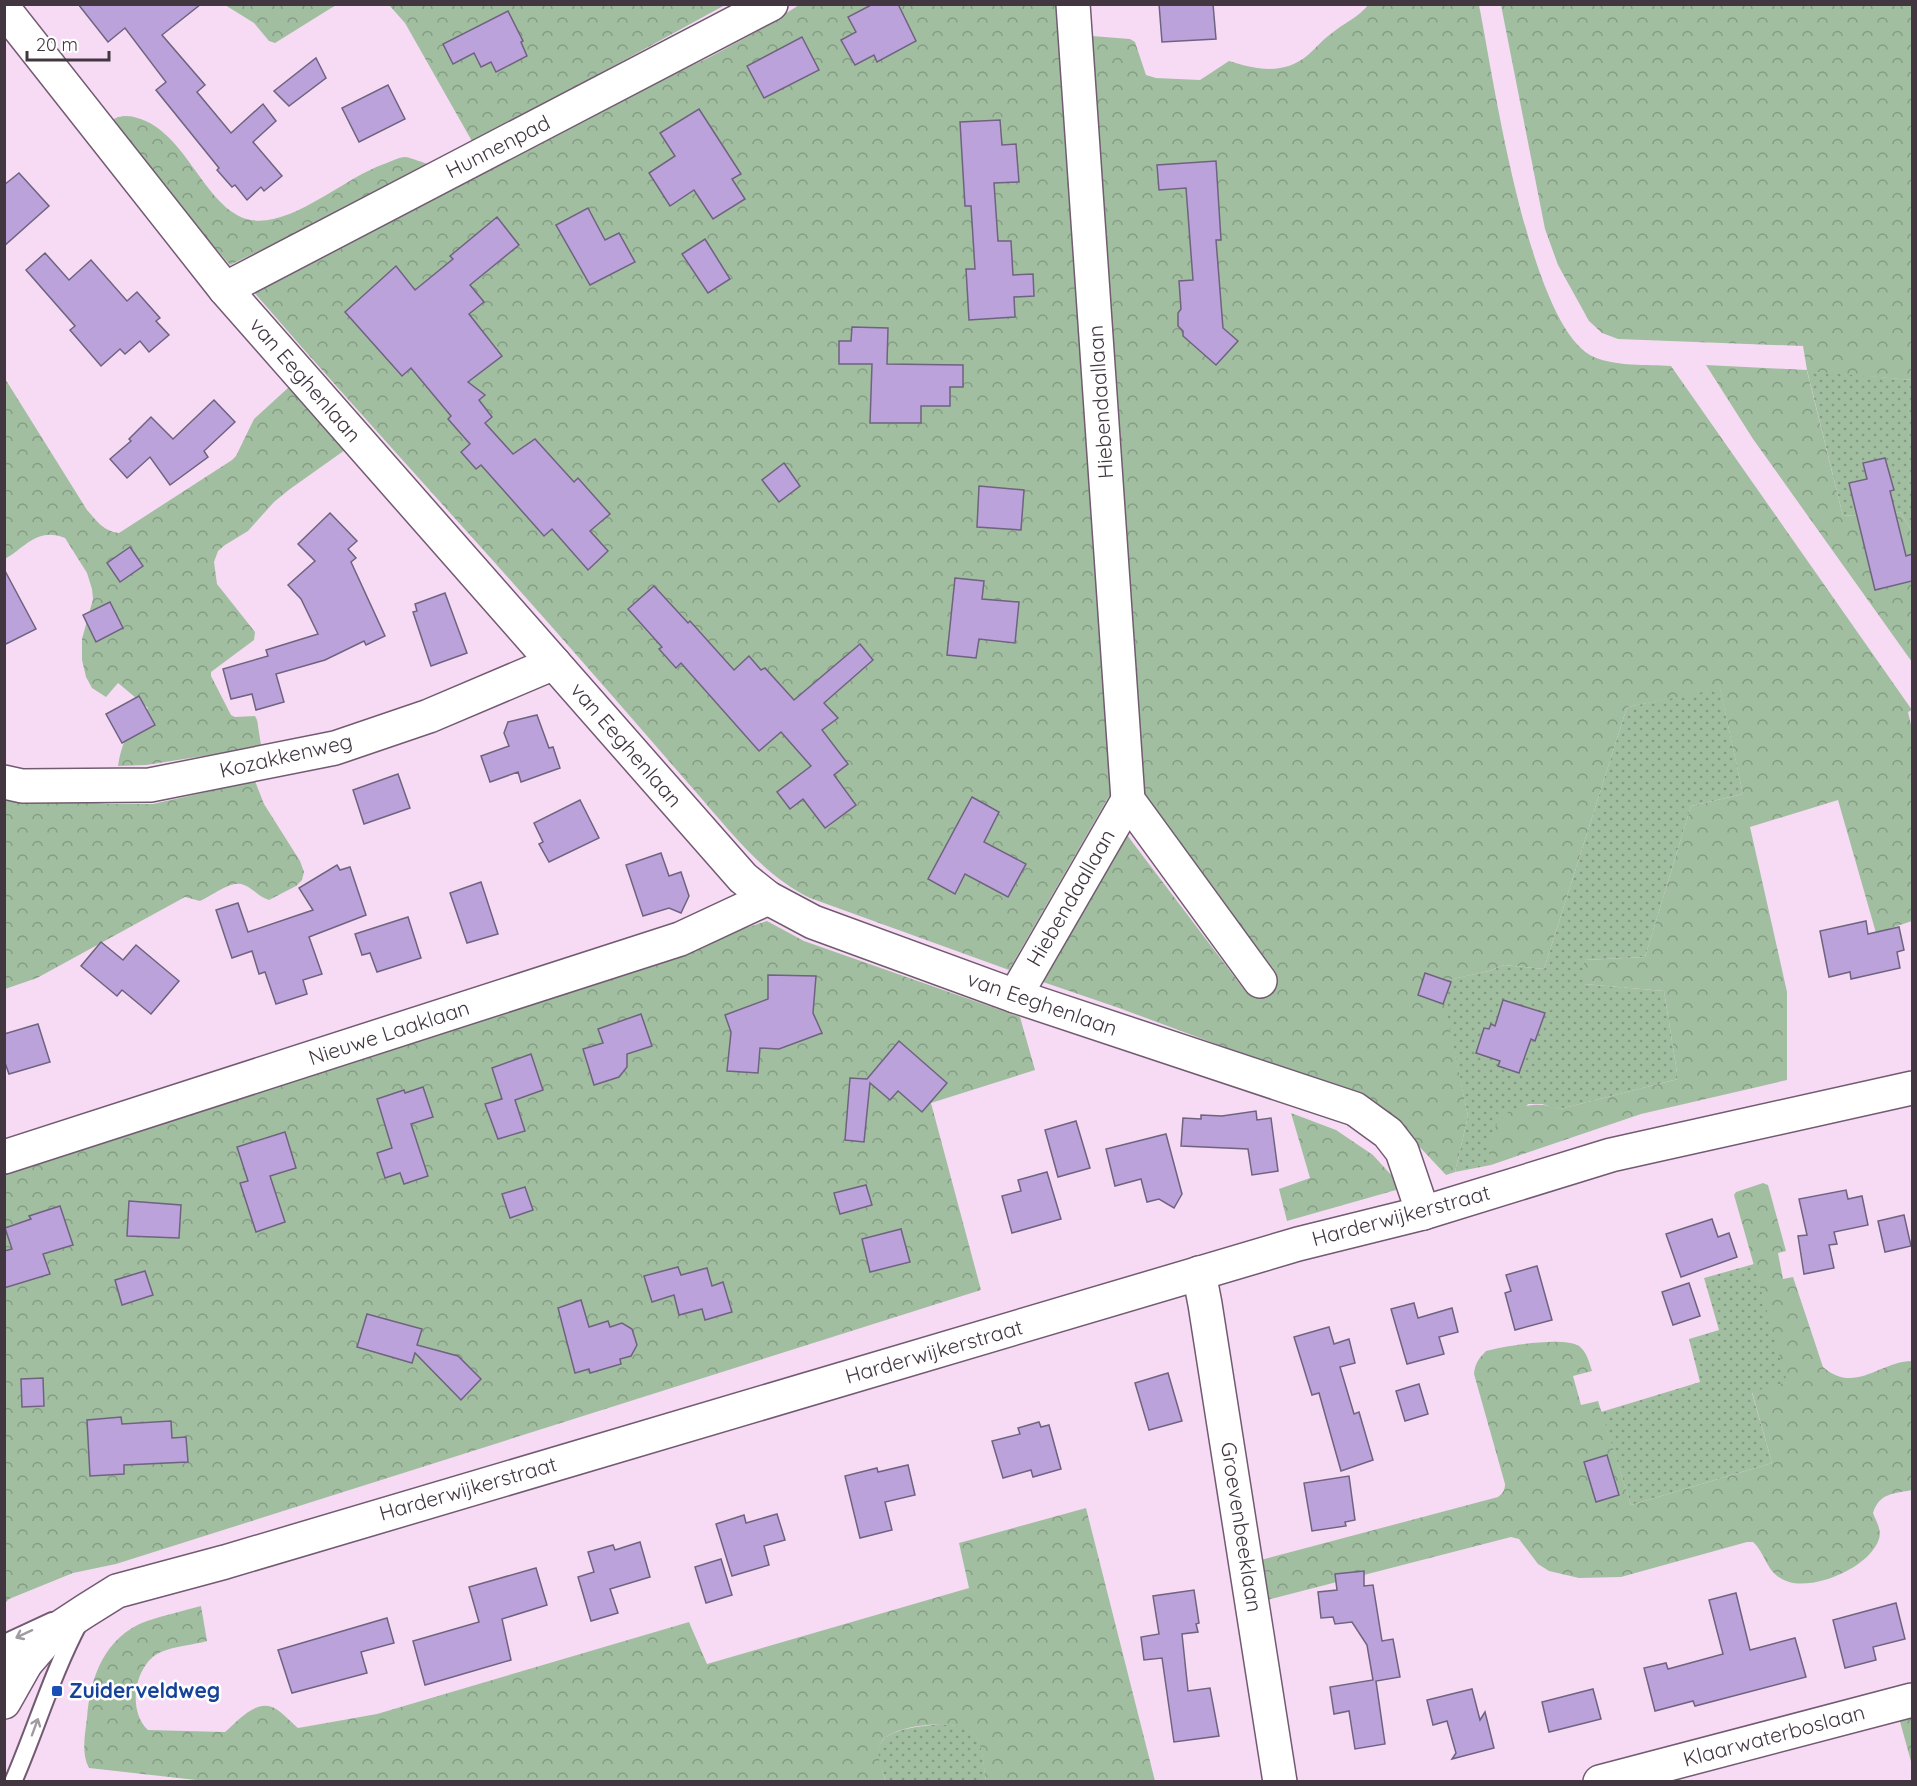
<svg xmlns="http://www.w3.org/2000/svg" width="1917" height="1786" font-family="Quicksand,sans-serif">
  <defs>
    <pattern id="grass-dots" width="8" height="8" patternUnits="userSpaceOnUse" patternTransform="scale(1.5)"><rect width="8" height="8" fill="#a1bfa0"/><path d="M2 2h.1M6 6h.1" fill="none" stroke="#859c84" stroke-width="1.8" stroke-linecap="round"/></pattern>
    <pattern id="forest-crowns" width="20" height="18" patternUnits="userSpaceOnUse" patternTransform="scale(1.5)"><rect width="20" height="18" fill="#a1bfa0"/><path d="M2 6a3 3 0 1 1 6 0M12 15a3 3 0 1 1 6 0" fill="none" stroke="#859c84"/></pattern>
  </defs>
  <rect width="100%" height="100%" fill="#f7dbf5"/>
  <!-- grass -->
  <g fill="url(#grass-dots)">
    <polygon points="1807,370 1912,380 1912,540 1910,528 1900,512 1843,516"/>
    <polygon points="1720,688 1743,794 1691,806 1645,957 1584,960 1584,984 1664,991 1678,1079 1560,1109 1542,1104 1528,1104 1489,1147 1491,1165 1455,1172 1468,1116 1439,982 1489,971 1504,965 1544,969 1627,707"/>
    <polygon points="1754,1264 1788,1382 1752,1393 1772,1463 1631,1505 1601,1412 1700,1382 1689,1339 1719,1330 1704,1278"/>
    <path d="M 940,1724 C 948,1725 957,1725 964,1727 C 985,1734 983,1764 986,1781 L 886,1781 C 883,1773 878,1763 878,1754 C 877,1727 921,1727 940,1724 Z"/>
  </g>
  <!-- forest -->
  <g fill="url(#forest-crowns)">
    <polygon points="225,5 336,5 275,43 269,41 254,23"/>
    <polygon points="389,5 725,5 473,143 405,23"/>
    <path d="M 799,5 L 1058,5 L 1112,791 L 1009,970 L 810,898 C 763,875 729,830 695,791 C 661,752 628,714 594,675 C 481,545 364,420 252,290 L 609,104 L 708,58 L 760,30 Z"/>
    <path d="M 1368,5 L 1479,5 C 1493,74 1529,329 1594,357 C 1617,367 1647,364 1671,366 L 1912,710 L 1908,712 L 1912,729 L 1912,921 L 1876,933 L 1838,800 L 1750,827 L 1787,992 L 1787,1080 L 1641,1114 L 1491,1165 C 1479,1121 1521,1094 1560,1109 L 1678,1079 L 1664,991 L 1584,984 L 1584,960 L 1645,957 L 1691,806 L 1743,794 L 1720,689 L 1627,707 L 1544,969 L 1504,965 L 1489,971 L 1440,982 L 1468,1116 L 1455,1172 L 1446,1175 L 1399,1125 L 1332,1087 L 1119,1008 L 1040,981 L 1127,835 L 1246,992 L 1275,971 L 1145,799 L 1092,36 L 1130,39 L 1135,42 L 1146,75 L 1156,78 L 1200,80 L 1229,61 C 1257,70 1284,75 1308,55 C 1316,48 1323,39 1332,33 C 1344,23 1359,17 1368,5 Z"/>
    <polygon points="1501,5 1912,5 1912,380 1807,371 1843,516 1900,512 1910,528 1912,540 1912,662 1753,439 1706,365 1807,370 1803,346 1618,339 1602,333 1589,321 1558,265 1545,229"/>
    <path d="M 126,116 C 185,120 202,211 251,220 C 292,227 344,178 384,164 C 390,162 399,157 405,157 C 413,158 423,163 431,165 L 398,184 L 230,265 L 131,151 L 108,122 L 118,117 Z"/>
    <path d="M 4,377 L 87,510 C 97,521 103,531 119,533 L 232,460 L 236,456 L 254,419 L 289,387 L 345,450 L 290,489 L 274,502 L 248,531 L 225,545 L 218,551 L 214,562 L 217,584 L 255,632 L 254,640 L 211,672 L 211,676 L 231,715 L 235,717 L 255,716 L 257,720 L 261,745 L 248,749 L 146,765 L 118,766 C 123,737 130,729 148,708 L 118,683 L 106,697 L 92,688 L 86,677 L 82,660 L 82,639 L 93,599 L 92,589 L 87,573 L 65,538 C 37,527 26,547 5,559 Z"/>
    <path d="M 255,781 L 264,804 L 300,861 L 304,872 L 302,880 L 296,886 L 269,900 C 259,897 254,889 244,885 C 232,879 212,896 200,901 L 185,897 L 37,978 L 5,989 L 4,796 L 109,804 L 153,804 Z"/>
    <polygon points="767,921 804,941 1020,1017 1035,1070 931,1103 981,1290 116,1564 73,1573 9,1599 5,1603 5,1165"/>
    <polygon points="1291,1113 1336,1130 1373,1155 1403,1188 1287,1221 1279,1189 1310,1178"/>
    <path d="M 1763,1183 L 1768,1185 L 1786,1251 L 1778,1253 L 1783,1279 L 1793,1277 L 1823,1367 C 1855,1395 1880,1361 1912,1361 L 1912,1490 C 1894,1494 1880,1492 1873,1513 C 1876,1521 1882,1530 1879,1539 C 1870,1567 1816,1590 1789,1582 C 1766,1575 1767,1555 1753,1542 L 1747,1542 L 1621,1577 L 1579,1578 L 1549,1571 L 1538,1564 L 1519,1539 L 1511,1537 L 1263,1601 L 1257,1561 L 1498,1497 C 1503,1493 1505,1490 1505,1484 L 1474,1374 C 1475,1364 1478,1359 1486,1351 C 1505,1346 1563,1336 1579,1346 C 1587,1352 1589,1362 1592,1371 L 1573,1376 L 1581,1405 L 1598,1401 L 1631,1505 L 1772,1463 L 1752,1392 L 1787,1382 L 1734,1195 L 1736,1192 Z"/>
    <path d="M 1086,1508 L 1155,1781 L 986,1781 C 983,1766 984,1745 973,1733 C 958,1718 894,1724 882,1741 C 874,1753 882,1769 886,1782 L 214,1782 L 89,1768 C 81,1753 85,1735 87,1718 C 90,1677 105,1636 147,1621 C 165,1615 183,1611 201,1606 L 207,1641 C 193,1645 175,1646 161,1652 C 134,1664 127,1711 148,1730 L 225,1732 C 238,1721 257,1697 276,1709 C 284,1714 291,1722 298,1728 L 377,1714 L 689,1622 L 707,1664 L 969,1588 L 959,1543 Z"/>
    <polygon points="1912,1715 1912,1765 1899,1718"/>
  </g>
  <!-- building -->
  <g fill="#bba2db" stroke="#6f637f" stroke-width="1.5">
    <polygon points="78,4 201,4 162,35 205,85 197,92 231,133 263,104 276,121 253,142 282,176 264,191 261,187 247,200 235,185 232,187 217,170 219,168 156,90 166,82 125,28 108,42"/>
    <polygon points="873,4 898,4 916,41 877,62 874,55 855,65 841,40 856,32 848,17"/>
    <polygon points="1159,4 1213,4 1216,39 1162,42"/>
    <polygon points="508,11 523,41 521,42 527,56 496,72 491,62 481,67 474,53 453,64 443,44"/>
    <polygon points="802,37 819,70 764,98 747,66"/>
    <polygon points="316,58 326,78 289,106 274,91"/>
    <polygon points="388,85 405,119 359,142 342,108"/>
    <polygon points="699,109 741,174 732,179 745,199 713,219 694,190 670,206 649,173 675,156 660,133"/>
    <polygon points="1000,120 1002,145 1016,144 1019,182 994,183 998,241 1011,241 1013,275 1033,274 1034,296 1014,297 1015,317 969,320 966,269 975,269 971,206 965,206 960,122"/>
    <polygon points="1216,161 1221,240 1216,240 1223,328 1238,341 1216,365 1183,336 1183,331 1178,326 1178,313 1181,309 1179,281 1193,280 1186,188 1159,190 1157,165"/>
    <polygon points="19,173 49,206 4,246 4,185"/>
    <polygon points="588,208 605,240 619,233 635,262 590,285 556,225"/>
    <polygon points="497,217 519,245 470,285 484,302 469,314 502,356 468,382 485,395 479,400 492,417 485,423 513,454 535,439 574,482 578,478 610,514 590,531 608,551 588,570 552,529 544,536 481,465 476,469 461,452 470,444 448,419 451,416 411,368 402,376 345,312 396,266 415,290 453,259 450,256"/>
    <polygon points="705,239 730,279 708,293 682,254"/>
    <polygon points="45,253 69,280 91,260 127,301 137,292 160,318 156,321 169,335 149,352 140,341 125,354 120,349 101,366 70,330 75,326 26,270"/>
    <polygon points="852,327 888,328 887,364 963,365 963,387 950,387 950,406 921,406 921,423 870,423 872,364 839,364 839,341 851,341"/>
    <polygon points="214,400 235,422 204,451 208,457 170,485 150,457 127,478 110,459 131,441 129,439 151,417 173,439"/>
    <polygon points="1885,458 1894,490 1890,491 1906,556 1912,554 1912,581 1875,590 1849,483 1867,479 1863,463"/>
    <polygon points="784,463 800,486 779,502 762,480"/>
    <polygon points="979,486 1024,490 1021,530 977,527"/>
    <polygon points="330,513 357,541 348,549 356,558 351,562 385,636 366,645 364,641 325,660 276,674 284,702 256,710 252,694 231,699 223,669 268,656 266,650 318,634 301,599 288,585 315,561 298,544"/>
    <polygon points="130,547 143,566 120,582 107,563"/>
    <polygon points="4,569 36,629 4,645"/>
    <polygon points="955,578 984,581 982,599 1019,602 1015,643 979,639 976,658 947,655"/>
    <polygon points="654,586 688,623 690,621 734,670 749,656 761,670 765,668 794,700 860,644 873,660 824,703 838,718 822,730 848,764 834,775 856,805 825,828 803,799 790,809 777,792 811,766 781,732 759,751 681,663 676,668 659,649 662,647 628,609"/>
    <polygon points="445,593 467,653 431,666 413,612 417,611 415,604"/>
    <polygon points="110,602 123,628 96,642 83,615"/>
    <polygon points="139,696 155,725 122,743 106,714"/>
    <polygon points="537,715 549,748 553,747 560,768 521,782 518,772 490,782 481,756 509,746 504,733 508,722"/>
    <polygon points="398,774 410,808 364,824 353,790"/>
    <polygon points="972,797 999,812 984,842 1026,864 1008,897 965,874 955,894 928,879"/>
    <polygon points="580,800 599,838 549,862 539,844 543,842 534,823"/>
    <polygon points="661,853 669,876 681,872 689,896 681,913 669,908 643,916 626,865"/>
    <polygon points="337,865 340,870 350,867 366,915 309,937 322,974 303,980 307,994 276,1004 265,972 259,974 252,951 232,958 216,910 238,903 248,932 313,910 299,888"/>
    <polygon points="481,882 498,934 467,943 450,893"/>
    <polygon points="408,917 421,958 377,972 370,953 362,955 355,934"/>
    <polygon points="1866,921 1868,934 1899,927 1904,950 1897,952 1900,968 1851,979 1850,972 1829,977 1820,931"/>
    <polygon points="101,942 123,960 136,945 179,981 151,1014 122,990 117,996 81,966"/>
    <polygon points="1425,973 1451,982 1443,1004 1418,995"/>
    <polygon points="768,975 816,976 813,1013 822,1033 779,1049 760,1048 758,1073 727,1071 731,1032 725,1015 768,999"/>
    <polygon points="1503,1000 1545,1013 1535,1041 1531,1039 1519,1073 1498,1066 1500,1061 1476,1053 1484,1028 1489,1029 1491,1024 1495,1026"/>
    <polygon points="641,1014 652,1046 627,1054 627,1067 619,1077 594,1085 583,1049 603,1043 598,1029"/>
    <polygon points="38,1024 50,1062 9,1074 4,1060 4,1034"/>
    <polygon points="899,1041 947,1083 922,1112 898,1091 890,1100 870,1083 864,1142 845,1140 850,1078 867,1079"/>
    <polygon points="531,1054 543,1090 515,1100 525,1131 498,1139 485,1104 502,1099 492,1068"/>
    <polygon points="423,1087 433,1117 411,1124 428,1176 404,1184 400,1173 385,1178 377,1153 392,1148 377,1099 404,1090 405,1093"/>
    <polygon points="1256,1111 1257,1120 1271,1118 1278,1171 1252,1175 1248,1149 1181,1146 1183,1118 1201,1119 1201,1115 1222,1116"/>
    <polygon points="1076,1121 1090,1168 1058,1177 1045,1130"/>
    <polygon points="285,1132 296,1168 270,1176 285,1222 256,1232 240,1183 248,1181 237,1147"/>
    <polygon points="1166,1134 1182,1194 1174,1208 1159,1199 1147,1202 1141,1179 1115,1186 1106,1149"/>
    <polygon points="1047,1172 1061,1219 1012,1233 1002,1196 1021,1191 1018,1180"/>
    <polygon points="866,1185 872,1205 840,1214 834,1193"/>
    <polygon points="525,1187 533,1210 510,1218 502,1194"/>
    <polygon points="1846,1190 1848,1199 1862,1196 1868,1225 1834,1232 1837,1244 1829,1245 1834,1268 1804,1274 1798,1236 1807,1235 1799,1199"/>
    <polygon points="129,1201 181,1205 179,1238 127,1236"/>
    <polygon points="60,1206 73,1245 43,1254 50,1274 4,1288 4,1251 12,1249 5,1228 31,1219 29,1216"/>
    <polygon points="1904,1215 1911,1246 1885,1252 1878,1221"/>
    <polygon points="1712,1219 1718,1237 1729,1233 1737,1257 1681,1277 1666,1234"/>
    <polygon points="901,1229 910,1262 870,1272 862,1239"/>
    <polygon points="1537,1266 1552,1320 1515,1330 1505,1293 1511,1291 1506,1275"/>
    <polygon points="678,1267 681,1275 707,1268 712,1286 723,1282 732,1312 705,1320 702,1309 679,1315 674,1295 652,1302 644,1276"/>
    <polygon points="145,1271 153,1295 122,1305 115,1280"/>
    <polygon points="1689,1283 1700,1316 1673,1325 1662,1292"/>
    <polygon points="581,1300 589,1327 608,1321 610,1327 622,1323 632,1329 637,1345 631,1356 620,1359 621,1364 590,1373 589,1369 575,1373 558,1308"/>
    <polygon points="1414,1303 1418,1318 1452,1308 1458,1332 1439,1337 1444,1354 1407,1364 1391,1309"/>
    <polygon points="367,1314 422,1329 417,1345 458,1356 481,1379 461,1400 415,1353 412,1363 357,1347"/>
    <polygon points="1329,1327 1334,1344 1349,1339 1355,1363 1340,1367 1354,1414 1359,1412 1373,1460 1341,1471 1319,1393 1312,1395 1294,1337"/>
    <polygon points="1168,1373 1182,1421 1149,1430 1135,1383"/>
    <polygon points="43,1378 44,1406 22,1407 21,1379"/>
    <polygon points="1419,1384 1428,1414 1405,1421 1396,1391"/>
    <polygon points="121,1417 122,1424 171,1421 172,1438 186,1437 188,1462 124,1465 124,1474 90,1476 87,1420"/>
    <polygon points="1039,1422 1041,1427 1049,1425 1061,1469 1033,1477 1031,1470 1003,1478 992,1441 1020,1434 1018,1428"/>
    <polygon points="1607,1455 1619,1495 1596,1502 1584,1462"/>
    <polygon points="908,1465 915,1495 885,1502 892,1530 860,1538 845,1476 877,1468 878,1472"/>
    <polygon points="1349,1476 1355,1520 1345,1522 1346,1526 1312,1531 1304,1483"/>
    <polygon points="777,1514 785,1540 764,1546 769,1565 732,1576 716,1524 744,1515 746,1523"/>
    <polygon points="640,1542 650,1577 610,1589 618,1613 591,1621 578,1577 594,1572 588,1552 613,1545 615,1550"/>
    <polygon points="721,1559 732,1595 706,1603 695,1567"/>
    <polygon points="536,1568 547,1605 502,1619 511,1660 425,1685 413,1641 479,1622 469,1587"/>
    <polygon points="1364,1571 1364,1586 1373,1585 1382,1641 1393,1639 1400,1677 1376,1681 1385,1744 1355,1749 1349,1711 1334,1714 1330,1687 1373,1680 1367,1645 1352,1622 1335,1624 1333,1617 1321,1618 1318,1592 1337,1590 1335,1574"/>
    <polygon points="1194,1590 1199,1623 1196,1624 1198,1632 1182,1634 1188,1691 1210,1688 1219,1736 1174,1742 1162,1658 1144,1660 1141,1637 1159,1634 1153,1596"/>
    <polygon points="1736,1593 1750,1650 1795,1638 1806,1677 1695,1706 1693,1701 1655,1711 1644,1668 1666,1663 1668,1669 1723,1654 1709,1600"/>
    <polygon points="1896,1603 1905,1639 1873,1647 1876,1660 1845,1668 1833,1620"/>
    <polygon points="387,1618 394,1643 361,1652 367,1673 292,1693 278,1650"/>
    <polygon points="1472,1689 1480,1720 1485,1712 1494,1748 1452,1759 1456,1753 1447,1721 1433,1725 1427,1700"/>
    <polygon points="1593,1689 1601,1719 1549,1732 1542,1702"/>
  </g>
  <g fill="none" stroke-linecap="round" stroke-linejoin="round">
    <!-- lane casing -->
    <g stroke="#725b71" stroke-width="20">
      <g id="lane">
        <polyline points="4,1646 11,1640 52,1621"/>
        <path d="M 13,1782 C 36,1729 52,1674 79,1623"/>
      </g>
    </g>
    <!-- street casing -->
    <g stroke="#725b71" stroke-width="36">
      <g id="street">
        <polyline points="1073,4 1128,800 1260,981"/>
        <polyline points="4,9 225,289 743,878 768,898 813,922 1015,996 1355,1109 1388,1133 1402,1151 1423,1213"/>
        <polyline points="225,289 771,4"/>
        <polyline points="4,782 22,786 150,785 335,748 429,716 554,663"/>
        <polyline points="1015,996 1128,800"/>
        <polyline points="4,1157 680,939 768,898"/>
        <polyline points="1199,1273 1205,1304 1280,1782"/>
        <polyline points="4,1656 26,1663"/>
        <polyline points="1600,1782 1912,1700"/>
      </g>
    </g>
    <!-- secondary casing -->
    <g stroke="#725b71" stroke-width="36">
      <polyline id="secondary" points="4,1702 26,1663 53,1632 85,1611 117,1591 225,1562 1298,1244 1423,1213 1611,1155 1912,1088"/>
    </g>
    <!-- lane -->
    <use href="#lane" stroke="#fff" stroke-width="16"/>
    <!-- street -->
    <use href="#street" stroke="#fff" stroke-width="33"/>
    <!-- secondary -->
    <use href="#secondary" stroke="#fff" stroke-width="33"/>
  </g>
  <!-- one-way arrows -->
  <defs><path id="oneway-shaft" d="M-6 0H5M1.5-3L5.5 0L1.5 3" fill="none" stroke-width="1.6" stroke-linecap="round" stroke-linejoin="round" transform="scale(1.5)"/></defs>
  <g stroke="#a09ba0">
    <use href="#oneway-shaft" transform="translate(24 1634) rotate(155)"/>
    <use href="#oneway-shaft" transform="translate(35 1727) rotate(-70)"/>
  </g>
  <!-- markers -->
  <rect fill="#1a4fb4" stroke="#fff" stroke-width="2" x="51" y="1685" width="12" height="12" rx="3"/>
  <g text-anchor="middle" stroke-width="5" stroke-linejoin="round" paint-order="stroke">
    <!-- street labels -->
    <g font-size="21" fill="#423741" stroke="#fff">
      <text transform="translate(498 147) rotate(-27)" y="7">Hunnenpad</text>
      <text transform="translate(305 380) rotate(49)" y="7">van Eeghenlaan</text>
      <text transform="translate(1101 402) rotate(-94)" y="7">Hiebendaallaan</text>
      <text transform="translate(626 745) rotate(49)" y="7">van Eeghenlaan</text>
      <text transform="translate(286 756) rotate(-13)" y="7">Kozakkenweg</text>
      <text transform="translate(1071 898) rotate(-60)" y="7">Hiebendaallaan</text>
      <text transform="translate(1042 1004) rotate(19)" y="7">van Eeghenlaan</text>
      <text transform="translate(389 1033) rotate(-18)" y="7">Nieuwe Laaklaan</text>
      <text transform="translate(1401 1216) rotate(-15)" y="7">Harderwijkerstraat</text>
      <text transform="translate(934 1352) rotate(-16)" y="7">Harderwijkerstraat</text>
      <text transform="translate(468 1489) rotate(-16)" y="7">Harderwijkerstraat</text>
      <text transform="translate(1241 1527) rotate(81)" y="7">Groevenbeeklaan</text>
      <text transform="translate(1774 1736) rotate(-15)" y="7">Klaarwaterboslaan</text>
    </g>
    <!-- transit labels -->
    <g font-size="21" font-weight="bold" fill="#164399" stroke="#fff" text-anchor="start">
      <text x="69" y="1698">Zuiderveldweg</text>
    </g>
  </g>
  <!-- border -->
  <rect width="1917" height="1786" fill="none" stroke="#423741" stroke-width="12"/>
  <!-- scale -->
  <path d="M27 51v9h82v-9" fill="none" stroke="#423741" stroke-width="3"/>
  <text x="36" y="51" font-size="18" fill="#423741" stroke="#ffffff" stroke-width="4.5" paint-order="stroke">20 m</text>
</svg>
